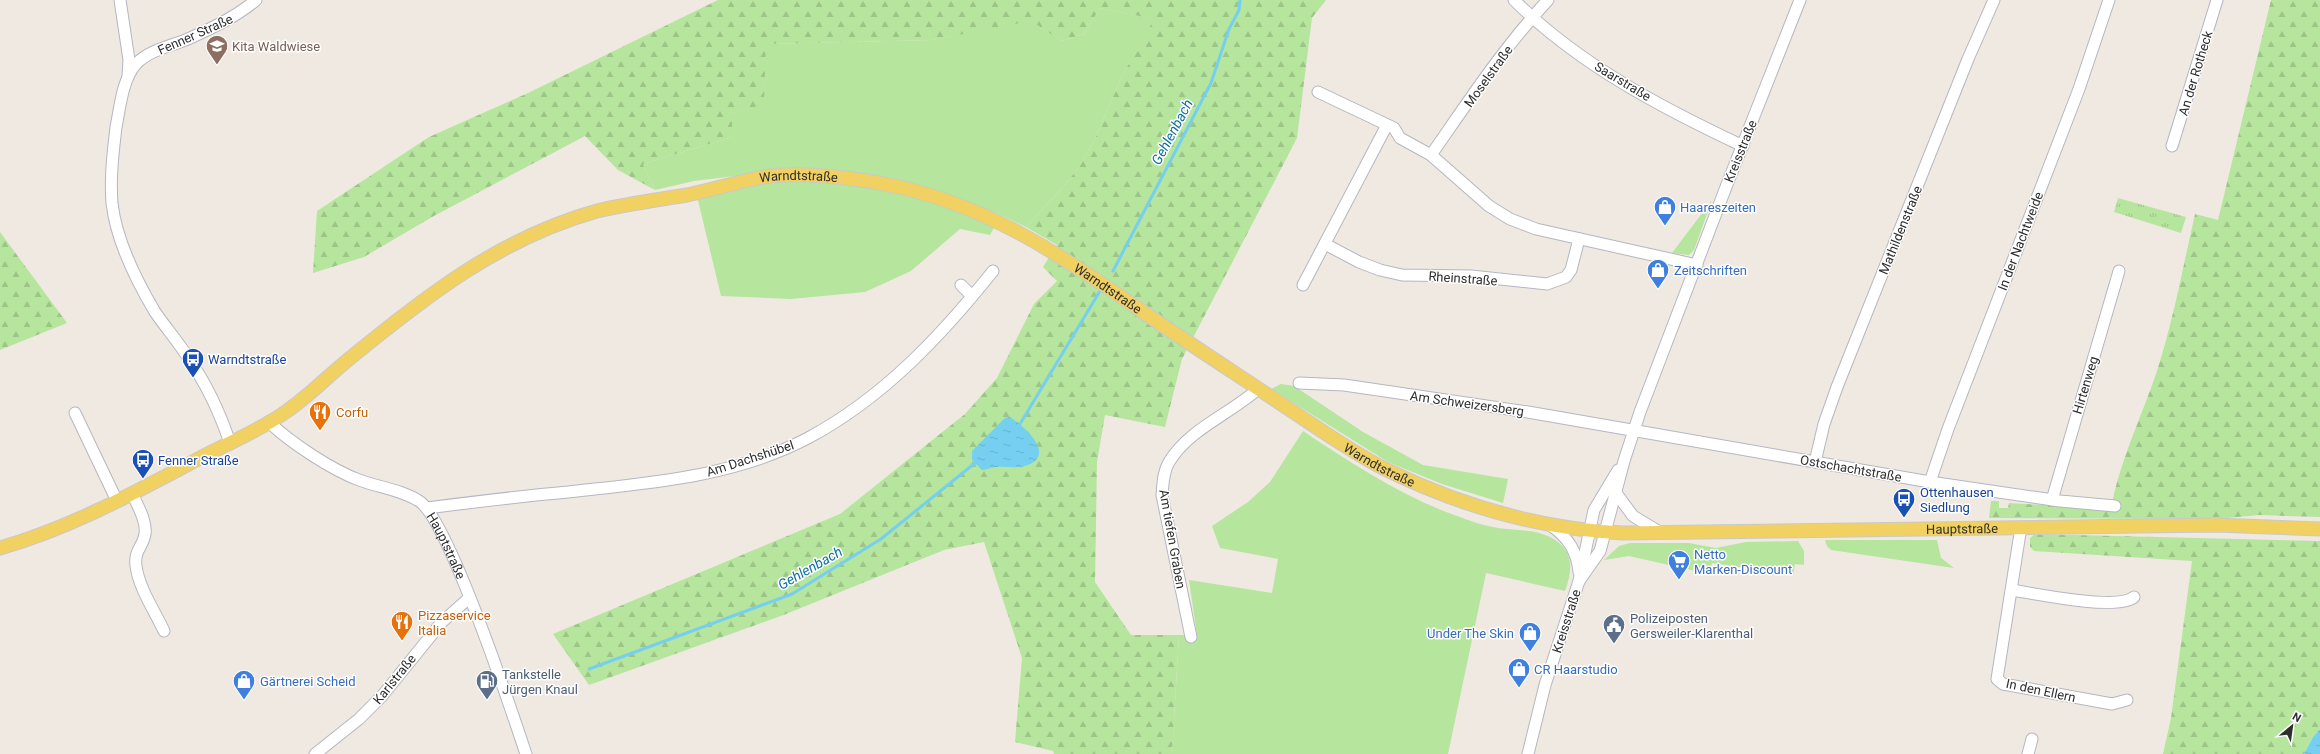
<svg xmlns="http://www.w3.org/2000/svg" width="2320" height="754" font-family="Roboto,sans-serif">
  <defs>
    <pattern id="forest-firs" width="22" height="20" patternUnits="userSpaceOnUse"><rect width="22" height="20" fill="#b6e59e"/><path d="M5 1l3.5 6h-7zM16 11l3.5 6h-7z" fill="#9dc588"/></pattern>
    <pattern id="park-tufts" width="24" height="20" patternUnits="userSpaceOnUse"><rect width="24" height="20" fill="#b6e59e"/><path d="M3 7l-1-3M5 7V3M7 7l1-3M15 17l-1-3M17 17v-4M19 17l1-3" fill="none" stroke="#9dc588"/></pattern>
    <pattern id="water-ripples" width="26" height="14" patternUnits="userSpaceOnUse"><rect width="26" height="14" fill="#75cff0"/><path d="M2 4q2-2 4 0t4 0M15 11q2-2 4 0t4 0" fill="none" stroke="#66b2ce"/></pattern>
  </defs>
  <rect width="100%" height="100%" fill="#efe9e1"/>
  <!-- grass -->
  <g fill="#b6e59e">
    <polygon points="1100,8 1155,19 1122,76 1094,141 1078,168 1065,185 1026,227 998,214 931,191 760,173 694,181 655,190 643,164 732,137 732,113 764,103 765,44 931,40 1031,20 1062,41 1084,34"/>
    <polygon points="792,179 883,187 996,224 990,235 960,229 911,271 865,292 791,299 721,296 696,192"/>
    <polygon points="1712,200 1694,250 1689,255 1672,253"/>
    <polygon points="1281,384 1294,386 1363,432 1423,465 1508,479 1503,503 1442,484 1388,462 1271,389"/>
    <path d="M 1303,431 C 1351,463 1403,497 1457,516 C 1470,521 1485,526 1498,528 C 1518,531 1543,529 1559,543 C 1575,556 1571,574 1565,591 L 1486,573 L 1448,754 L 1172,754 L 1179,635 L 1197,635 L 1189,580 L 1272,593 L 1278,559 L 1220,548 L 1212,526 L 1248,502 L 1270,482 Z"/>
    <polygon points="1825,540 1937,540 1941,558 1954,568 1831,550 1827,546"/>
    <polygon points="1798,541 1804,551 1804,565 1795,564 1793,575 1712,563 1709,574 1629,556 1604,560 1619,546 1630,543 1689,543 1716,548 1746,542"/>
  </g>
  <!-- forest -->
  <g fill="url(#forest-firs)">
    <polygon points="718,0 1326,0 1312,18 1297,138 1182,359 1165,427 1105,415 1097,462 1095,582 1131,635 1179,635 1172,754 1054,754 1053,751 1015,742 1022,658 984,542 944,550 781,616 589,685 553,634 840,514 965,414 997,378 1034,304 1057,281 1043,267 1057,245 1026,227 1065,185 1078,168 1094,141 1122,76 1154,19 1100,8 1084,34 1062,41 1031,21 931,40 766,44 764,104 732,113 732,137 643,164 655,190 618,170 585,136 432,217 364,257 313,273 317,211 429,137 528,93"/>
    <path d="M 2271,0 L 2320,0 L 2320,517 L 2259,515 L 2217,519 L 1989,518 L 1991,501 L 1999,501 L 1999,508 L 2008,508 L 2009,503 L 2111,509 C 2119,463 2141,418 2156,374 C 2173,322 2183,267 2195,214 L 2218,220 Z"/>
    <polygon points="0,232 67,323 0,350"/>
    <polygon points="2035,534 2320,541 2320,729 2313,737 2304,754 2163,754 2171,718 2192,561 2034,551 2030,547 2030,538"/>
  </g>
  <!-- park -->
  <polygon fill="url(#park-tufts)" points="2118,198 2186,217 2181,233 2114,212"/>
  <!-- water -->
  <g fill="url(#water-ripples)">
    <path d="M 1010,417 C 1025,427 1058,456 1025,466 C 1016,469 1006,466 997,467 C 991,467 987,470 982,470 L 972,460 L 972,451 L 1005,418 Z"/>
    <polygon points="2320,729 2320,754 2304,754 2313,737"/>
  </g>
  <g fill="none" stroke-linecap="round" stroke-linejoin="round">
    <!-- stream -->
    <g stroke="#75cff0" stroke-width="3">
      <polyline points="1113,271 1211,83 1229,29 1239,10 1240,0"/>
      <polyline points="1020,424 1100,291"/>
      <polyline points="589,669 792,594 881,539 975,463"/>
    </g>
    <!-- minor casing -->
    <g stroke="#b4b7c1" stroke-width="13">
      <g id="minor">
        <polyline points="120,0 129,60 128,76"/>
        <path d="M 1514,0 C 1578,64 1662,108 1743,146"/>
        <polyline points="1318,92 1394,128 1400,138 1431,155 1489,206 1510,219 1536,229 1697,265"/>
        <polyline points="2172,146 2217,0"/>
        <path d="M 1431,155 C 1468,102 1504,47 1548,0"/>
        <polyline points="1325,244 1359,262 1380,270 1402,275 1471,276 1547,284 1566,277 1571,270 1579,239"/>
        <polyline points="961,285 972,296"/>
        <polyline points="1303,285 1387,125"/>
        <polyline points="1299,383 1344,385 1528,412 1930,482 2060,501 2115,506"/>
        <polyline points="75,413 117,501"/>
        <path id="s1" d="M 270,423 C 291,443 332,470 359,480 C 378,487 402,490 419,501 C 448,519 512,712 526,754"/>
        <path d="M 230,443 C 220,413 207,385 189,359 C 179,343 166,328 155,312 C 136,280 116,240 112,203 C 110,177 113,153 116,127 C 120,108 122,80 136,64 C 149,50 171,46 188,39 C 212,28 236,17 256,0"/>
        <polyline points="1815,462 1824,424 1837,387 1968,59 1994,0"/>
        <polyline points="1930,482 1948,429 2079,89 2109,0"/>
        <path d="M 132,493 C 137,505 147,521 145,534 C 143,547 134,550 136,566 C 139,588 154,610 164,631"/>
        <polyline points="1616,493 1633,516 1661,533"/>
        <polyline points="2052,500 2119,271"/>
        <path d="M 427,508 C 474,502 521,496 568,492 C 649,483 734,477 808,438 C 883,398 941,336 993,271"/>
        <path d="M 1550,525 C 1568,537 1577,551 1579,572"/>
        <polyline points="2021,527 1997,679 2003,684 2112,704 2127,700"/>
        <polyline points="1579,581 1600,551 1624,461 1640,412 1726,187 1800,0"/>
        <path d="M 2012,590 C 2036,594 2118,611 2134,597"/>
        <path d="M 1191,637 L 1162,495 C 1163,484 1163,472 1169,462 C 1189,429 1230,414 1258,389"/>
        <polyline points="315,754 359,719 382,696 442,622 469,598"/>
        <polyline points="1528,754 1545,685 1579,581 1594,510 1618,470"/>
        <polyline points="2028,754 2032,739"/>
      </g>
    </g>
    <!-- major casing -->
    <g stroke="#c9c9c9" stroke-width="15">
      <g id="major">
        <path id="s2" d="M 0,548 C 70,528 134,493 198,459 C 228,443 259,431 287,411 C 309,396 328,376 349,359 C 426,296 500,238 597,211 C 626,204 657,200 687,195 C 711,190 734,183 758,178 C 795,171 847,177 884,184 C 983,202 1063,256 1143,312 C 1193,346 1244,379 1295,413 C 1325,433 1355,454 1387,470 C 1461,506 1541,529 1623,533 L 2216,525 L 2320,529"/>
      </g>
    </g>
    <!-- minor -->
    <use href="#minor" stroke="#fff" stroke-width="11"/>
    <!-- major -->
    <use href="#major" stroke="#f2d163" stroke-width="13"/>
  </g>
  <!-- icons -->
  <defs>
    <g id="school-pin" transform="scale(1.15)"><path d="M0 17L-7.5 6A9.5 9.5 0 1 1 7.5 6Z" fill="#8d6e63" stroke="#fff"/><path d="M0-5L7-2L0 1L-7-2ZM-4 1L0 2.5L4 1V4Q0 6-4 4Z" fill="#fff"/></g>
    <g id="shop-pin" transform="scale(1.15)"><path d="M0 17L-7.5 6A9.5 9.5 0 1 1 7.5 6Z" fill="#3f7fe0" stroke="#fff"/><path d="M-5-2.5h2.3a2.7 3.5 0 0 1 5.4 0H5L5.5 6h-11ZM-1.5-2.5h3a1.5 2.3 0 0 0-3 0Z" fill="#fff"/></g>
    <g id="bus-pin" transform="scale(1.15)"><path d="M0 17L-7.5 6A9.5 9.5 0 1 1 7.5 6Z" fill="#1a4fb4" stroke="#fff"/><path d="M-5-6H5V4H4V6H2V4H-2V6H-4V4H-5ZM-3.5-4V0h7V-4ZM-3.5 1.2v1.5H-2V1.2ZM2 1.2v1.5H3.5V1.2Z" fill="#fff"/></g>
    <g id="restaurant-pin" transform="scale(1.15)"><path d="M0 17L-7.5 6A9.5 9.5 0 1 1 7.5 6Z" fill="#e8710a" stroke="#fff"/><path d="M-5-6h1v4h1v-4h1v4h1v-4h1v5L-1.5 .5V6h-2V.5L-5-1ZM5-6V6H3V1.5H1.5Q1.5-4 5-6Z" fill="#fff"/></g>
    <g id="supermarket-pin" transform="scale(1.15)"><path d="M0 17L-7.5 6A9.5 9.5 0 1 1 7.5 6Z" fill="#3f7fe0" stroke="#fff"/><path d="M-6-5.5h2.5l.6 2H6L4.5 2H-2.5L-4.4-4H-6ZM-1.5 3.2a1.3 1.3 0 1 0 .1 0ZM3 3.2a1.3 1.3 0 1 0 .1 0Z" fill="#fff"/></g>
    <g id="civic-pin" transform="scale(1.15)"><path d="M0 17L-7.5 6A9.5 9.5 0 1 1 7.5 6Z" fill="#5c6f8a" stroke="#fff"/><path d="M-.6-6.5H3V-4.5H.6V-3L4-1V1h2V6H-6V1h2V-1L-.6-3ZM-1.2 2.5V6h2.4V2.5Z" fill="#fff"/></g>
    <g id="fuel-pin" transform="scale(1.15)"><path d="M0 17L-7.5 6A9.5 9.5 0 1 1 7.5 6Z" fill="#5c6f8a" stroke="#fff"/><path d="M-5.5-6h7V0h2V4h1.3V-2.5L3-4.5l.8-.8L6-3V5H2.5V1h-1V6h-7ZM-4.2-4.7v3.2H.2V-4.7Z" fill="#fff"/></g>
  </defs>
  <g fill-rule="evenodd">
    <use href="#school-pin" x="217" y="46"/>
    <use href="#shop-pin" x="1665" y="207"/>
    <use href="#shop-pin" x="1658" y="270"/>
    <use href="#bus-pin" x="193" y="359"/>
    <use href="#restaurant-pin" x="320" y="412"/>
    <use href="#bus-pin" x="143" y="460"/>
    <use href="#bus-pin" x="1904" y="499"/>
    <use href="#supermarket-pin" x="1679" y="561"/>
    <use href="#restaurant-pin" x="402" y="622"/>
    <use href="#civic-pin" x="1614" y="625"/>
    <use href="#shop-pin" x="1530" y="633"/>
    <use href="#shop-pin" x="1519" y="669"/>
    <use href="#shop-pin" x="244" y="681"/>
    <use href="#fuel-pin" x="487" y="681"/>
  </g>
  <g text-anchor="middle" stroke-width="3" stroke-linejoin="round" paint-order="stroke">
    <!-- street labels -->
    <g font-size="13" fill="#2e2e2e" stroke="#fff">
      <text transform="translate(195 34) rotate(-24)" y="5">Fenner Straße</text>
      <text transform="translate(2195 73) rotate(-73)" y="5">An der Rotheck</text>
      <text transform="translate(1488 76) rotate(-54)" y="5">Moselstraße</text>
      <text transform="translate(1623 81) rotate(31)" y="5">Saarstraße</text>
      <text transform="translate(1740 151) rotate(-68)" y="5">Kreisstraße</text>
      <text dy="5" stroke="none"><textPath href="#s2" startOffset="896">Warndtstraße</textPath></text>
      <text transform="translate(1900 230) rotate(-68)" y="5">Mathildenstraße</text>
      <text transform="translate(2020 241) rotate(-69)" y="5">In der Nachtweide</text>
      <text transform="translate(1463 278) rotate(4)" y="5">Rheinstraße</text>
      <text dy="5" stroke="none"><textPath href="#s2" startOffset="1231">Warndtstraße</textPath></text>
      <text transform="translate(2085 385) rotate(-73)" y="5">Hirtenweg</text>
      <text transform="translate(1467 403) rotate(8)" y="5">Am Schweizersberg</text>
      <text transform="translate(750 458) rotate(-18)" y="5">Am Dachshübel</text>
      <text dy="5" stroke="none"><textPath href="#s2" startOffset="1555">Warndtstraße</textPath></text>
      <text transform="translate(1851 468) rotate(10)" y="5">Ostschachtstraße</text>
      <text dy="5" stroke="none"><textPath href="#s2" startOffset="2149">Hauptstraße</textPath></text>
      <text transform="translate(1173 539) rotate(80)" y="5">Am tiefen Graben</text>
      <text dy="5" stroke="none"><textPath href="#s1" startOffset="223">Hauptstraße</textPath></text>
      <text transform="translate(1566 621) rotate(-72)" y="5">Kreisstraße</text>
      <text transform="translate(394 679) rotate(-51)" y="5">Karlstraße</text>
      <text transform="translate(2041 690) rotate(12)" y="5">In den Ellern</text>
    </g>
    <!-- education labels -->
    <g font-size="13" fill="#785e54" stroke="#fff" text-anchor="start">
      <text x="232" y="51">Kita Waldwiese</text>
    </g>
    <!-- shop labels -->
    <g font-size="13" fill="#366cbe" stroke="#fff" text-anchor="start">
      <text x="1680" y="212">Haareszeiten</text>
      <text x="1674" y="275">Zeitschriften</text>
      <text x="1694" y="559">Netto<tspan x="1694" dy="15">Marken-Discount</tspan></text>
      <text x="1514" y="638" text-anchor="end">Under The Skin</text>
      <text x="1534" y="674">CR Haarstudio</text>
      <text x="260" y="686">Gärtnerei Scheid</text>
    </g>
    <!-- transit labels -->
    <g font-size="13" fill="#164399" stroke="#fff" text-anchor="start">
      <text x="208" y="364">Warndtstraße</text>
      <text x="158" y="465">Fenner Straße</text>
      <text x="1920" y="497">Ottenhausen<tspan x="1920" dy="15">Siedlung</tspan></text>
    </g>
    <!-- food labels -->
    <g font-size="13" fill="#c56008" stroke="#fff" text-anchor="start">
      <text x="336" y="417">Corfu</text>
      <text x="418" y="620">Pizzaservice<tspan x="418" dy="15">Italia</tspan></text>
    </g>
    <!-- service labels -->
    <g font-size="13" fill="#4e5e75" stroke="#fff" text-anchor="start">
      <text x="1630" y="623">Polizeiposten<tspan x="1630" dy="15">Gersweiler-Klarenthal</tspan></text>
      <text x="502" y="679">Tankstelle<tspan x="502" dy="15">Jürgen Knaul</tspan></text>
    </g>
    <!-- water labels -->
    <g font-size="14" font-style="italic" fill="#0d6fa3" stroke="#fff">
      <text transform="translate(1172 132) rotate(-62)" y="5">Gehlenbach</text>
      <text transform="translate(810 568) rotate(-30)" y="5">Gehlenbach</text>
    </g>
  </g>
  <!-- north arrow -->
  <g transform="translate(2292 726) rotate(29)" stroke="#ffffff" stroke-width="3" paint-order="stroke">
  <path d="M0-3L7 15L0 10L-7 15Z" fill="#2e2e2e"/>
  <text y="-6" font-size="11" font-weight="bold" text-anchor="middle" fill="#2e2e2e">N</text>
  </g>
</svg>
